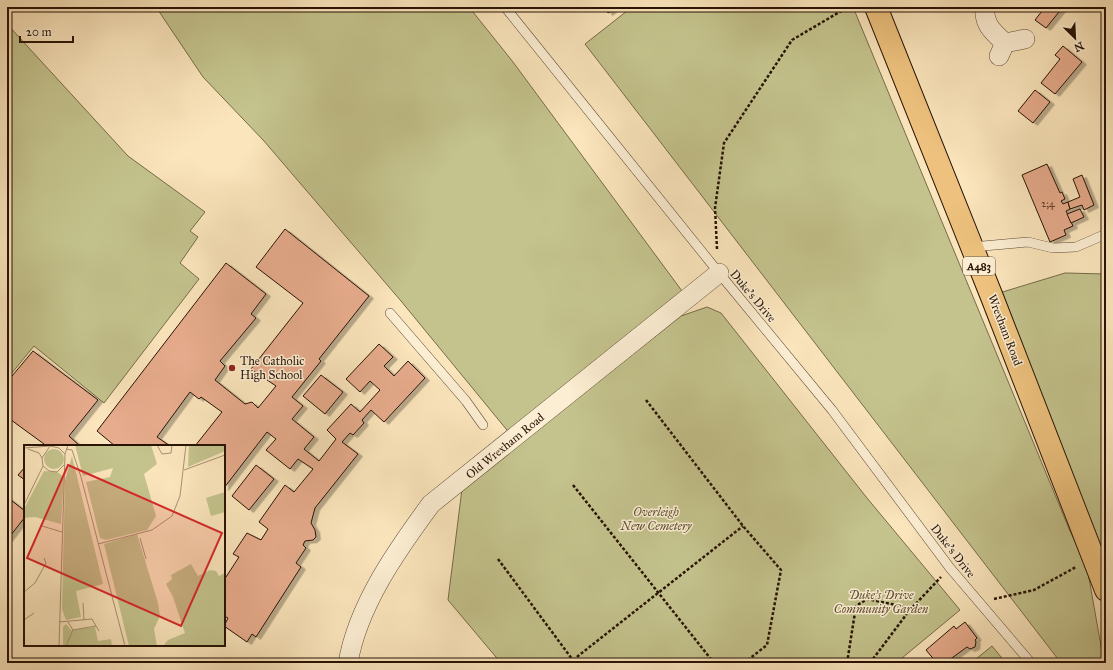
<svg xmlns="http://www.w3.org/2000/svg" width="1113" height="670" font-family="'IM FELL Great Primer',serif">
  <defs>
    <filter id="shadow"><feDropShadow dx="4.5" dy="2.5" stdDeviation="0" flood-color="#0004"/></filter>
  </defs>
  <rect width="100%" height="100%" fill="#fbe5bc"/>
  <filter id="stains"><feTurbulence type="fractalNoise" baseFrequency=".005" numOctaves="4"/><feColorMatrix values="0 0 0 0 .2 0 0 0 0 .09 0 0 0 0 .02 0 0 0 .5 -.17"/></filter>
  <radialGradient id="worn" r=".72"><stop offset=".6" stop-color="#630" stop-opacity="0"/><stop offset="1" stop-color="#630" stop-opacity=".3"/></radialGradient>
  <!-- green -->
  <g fill="#c4c38d" stroke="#766b49">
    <polygon points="156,7 469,7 513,62 682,291 511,435 401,301 264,141 203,77"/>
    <polygon points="632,7 853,7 1070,531 1087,567 1104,663 1061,663 585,44"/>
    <polygon points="7,24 128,156 205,212 190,231 198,237 180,263 199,279 104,403 34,346 7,379"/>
    <polygon points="1065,273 1106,274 1106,587 996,294"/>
    <polygon points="707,307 721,313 867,498 960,610 896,663 501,663 448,600 462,489 681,316"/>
    <polygon points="992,646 1006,663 971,663"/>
  </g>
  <!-- building -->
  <g fill="#e7ac8d" stroke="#271305" filter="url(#shadow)">
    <polygon points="604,7 616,7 608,13"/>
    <polygon points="1036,7 1063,7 1046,28 1035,20 1042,11"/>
    <polygon points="1063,46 1082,62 1055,94 1041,83 1060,59 1055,55"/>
    <polygon points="1035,90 1050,102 1033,123 1018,111"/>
    <polygon points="1047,164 1060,193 1062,192 1065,199 1061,201 1063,204 1068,202 1070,209 1066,211 1073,226 1064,230 1066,235 1050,242 1022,175"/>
    <polygon points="1082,175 1094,205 1084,210 1082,205 1070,209 1068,202 1080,197 1073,179"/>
    <polygon points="1080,209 1084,217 1071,223 1067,214"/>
    <polygon points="285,229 369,296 319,359 321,361 292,397 303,406 292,419 314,437 304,449 319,461 336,439 327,430 351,404 360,412 380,390 370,381 360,392 346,379 379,344 393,357 384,366 394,376 408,361 425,378 384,422 371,410 362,420 364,423 353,435 350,433 342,442 358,454 315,508 311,523 315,530 316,537 313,540 305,541 303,545 306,548 296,563 301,567 256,637 252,634 247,642 224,626 228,618 224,616 224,580 239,557 233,554 247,533 261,540 268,529 259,522 285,485 294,492 313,469 298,459 290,469 266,450 276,439 267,432 224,488 224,446 195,446 222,412 201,397 199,399 190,392 157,437 170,446 115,446 97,431 226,263 266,294 251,314 256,318 220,361 225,366 215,380 245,404 252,402 258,408 276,386 251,369 303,303 256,267"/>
    <polygon points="33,351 98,400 69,436 80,446 43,446 44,444 7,417 7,382"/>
    <polygon points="321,375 343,392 325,414 303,396"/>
    <polygon points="256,465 274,479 249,510 232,496"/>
    <polygon points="25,467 25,480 18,475"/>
    <polygon points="7,497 25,511 25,517 7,540"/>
    <polygon points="965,622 977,638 975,640 976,642 975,647 970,649 967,647 945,663 937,663 926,650 954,626 956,629"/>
  </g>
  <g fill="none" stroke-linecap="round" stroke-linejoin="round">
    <!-- lane casing -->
    <g stroke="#5c4833" stroke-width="10">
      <g id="lane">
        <polyline points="505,7 719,273 832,410 950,568 1031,663"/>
        <polyline points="972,247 1028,242 1053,248 1076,247 1106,234"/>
        <polyline points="390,313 466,401 483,425"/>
      </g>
    </g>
    <!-- street casing -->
    <g stroke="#5c4833" stroke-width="20">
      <g id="street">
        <path d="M 985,7 C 983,24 993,32 1005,43"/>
        <polyline points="999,56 1005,43 1025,39"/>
        <path d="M 348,663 C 358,605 397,550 431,504 L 719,273"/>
      </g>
    </g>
    <!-- highway casing -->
    <g stroke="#271305" stroke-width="24">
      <polyline id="highway" points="876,7 992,297 1106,590"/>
    </g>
    <!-- path -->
    <g stroke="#271305" stroke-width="2.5" stroke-dasharray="3 2" stroke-linecap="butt">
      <polyline points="717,249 715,208 724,143 792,40 848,7"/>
      <polyline points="646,400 743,526 781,570 767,645 744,663"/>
      <polyline points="573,485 714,663"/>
      <polyline points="498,559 575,663"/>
      <polyline points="994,599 1034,590 1076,567"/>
      <polyline points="573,660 743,526"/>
      <polyline points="847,663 856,606 867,599 901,606 909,611"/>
      <polyline points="870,663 909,611 941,577"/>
    </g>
    <!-- lane -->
    <use href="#lane" stroke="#fceed3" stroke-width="9"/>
    <!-- street -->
    <use href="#street" stroke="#fceed3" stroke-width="19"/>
    <!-- highway -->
    <use href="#highway" stroke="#eec27e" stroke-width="22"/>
  </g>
  <!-- markers -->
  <circle fill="#8f2418" stroke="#fceed3" stroke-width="1.5" cx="232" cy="368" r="4"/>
  <g text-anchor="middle" stroke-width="3" stroke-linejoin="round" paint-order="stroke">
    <!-- number labels -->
    <g font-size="10" fill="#573927">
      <text x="1048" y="207">2;4</text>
    </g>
    <!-- shield labels -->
    <rect fill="#fceed3" stroke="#675543" stroke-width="1" x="963" y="257" width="32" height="18" rx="3"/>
    <g font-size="11" font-weight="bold" fill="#271305">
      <text x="979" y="270">A483</text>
    </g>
    <!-- street labels -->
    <g font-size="12" fill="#271305" stroke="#fceed3">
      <text transform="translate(753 296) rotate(50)" y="4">Duke's Drive</text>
      <text transform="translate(1005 330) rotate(69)" y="4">Wrexham Road</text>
      <text transform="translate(505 446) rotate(-39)" y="4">Old Wrexham Road</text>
      <text transform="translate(953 551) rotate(52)" y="4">Duke's Drive</text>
    </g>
    <!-- poi labels -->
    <g font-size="12" fill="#271305" stroke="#fceed3" text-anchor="start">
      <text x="240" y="365">The Catholic<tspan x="240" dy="14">High School</tspan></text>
    </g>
    <!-- park labels -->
    <g font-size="12" font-style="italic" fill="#5e5135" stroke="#fceed3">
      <text x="656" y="516">Overleigh<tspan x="656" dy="14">New Cemetery</tspan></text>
      <text x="881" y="599">Duke's Drive<tspan x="881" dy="14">Community Garden</tspan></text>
    </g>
  </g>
  <!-- overview -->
  <g transform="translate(24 445)">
    <rect width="201" height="201" fill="#fbe5bc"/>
    <path d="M 51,0 L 127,0 L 133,19 L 120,29 L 132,71 L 123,85 L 82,95 L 76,93 L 62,37 L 86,32 L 89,23 L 59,31 ZM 165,0 L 201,0 L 201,6 L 164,22 ZM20 14a10 10 0 1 1 20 0a10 10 0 1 1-20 0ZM 48,11 L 79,139 L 52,146 L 57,172 L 42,175 L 38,164 L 41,36 ZM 20,26 L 33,27 L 40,32 L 37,79 L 11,72 L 0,73 L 0,64 ZM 201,47 L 201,67 L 187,71 L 182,53 ZM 113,89 L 134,158 L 136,171 L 130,184 L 133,201 L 105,201 L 80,99 ZM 167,119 L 174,131 L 186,125 L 192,126 L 195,131 L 201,128 L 201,201 L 139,201 L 144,195 L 161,188 L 149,152 L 142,139 L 148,134 L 147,130 ZM 42,179 L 47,185 L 71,182 L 74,196 L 87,194 L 88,201 L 39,201 L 39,182 Z" fill="#c4c38d"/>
    <path fill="none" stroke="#a69173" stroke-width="1" d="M 133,0 L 138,9 L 147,8 L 148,0M 0,3 L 26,1M 4,4 L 15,8 L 18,13M 42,4 L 48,5 L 57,32 L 101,201M 40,20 L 33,27 L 25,26 L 19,21 L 18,13 L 26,1 L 35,3 L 41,9M 160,25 L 201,10M 0,60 L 19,21M 18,81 L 38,87M 116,93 L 122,114M 74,99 L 128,85 L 148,71 L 156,51 L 162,0M 0,147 L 11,138 L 22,118 L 20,113M 59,158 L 60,175M 0,175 L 10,168M 35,177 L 68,174 L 72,181M 49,185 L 72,181 L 75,186M 35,201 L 41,9 L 44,0M 42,201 L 49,185 L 44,177"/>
    <path fill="#d62828" fill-opacity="0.15" stroke="#d62828" stroke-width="2" d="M 44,20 L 198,88 L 157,181 L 3,113 Z"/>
    <rect width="201" height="201" fill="none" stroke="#271305" stroke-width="2"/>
  </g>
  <!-- margin -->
  <rect width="1113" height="670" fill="none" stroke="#fbe5bc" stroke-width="24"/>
  <rect x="8" y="8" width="1097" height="654" fill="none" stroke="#271305" stroke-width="2"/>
  <rect x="12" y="12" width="1089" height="646" fill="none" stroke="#271305"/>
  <!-- north arrow -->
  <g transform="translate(1075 38) rotate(156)" stroke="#fceed3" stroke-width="3" paint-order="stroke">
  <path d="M0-3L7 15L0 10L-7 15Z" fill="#271305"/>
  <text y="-6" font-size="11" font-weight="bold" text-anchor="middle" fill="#271305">N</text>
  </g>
  <!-- scale -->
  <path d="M20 36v6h53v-6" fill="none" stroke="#271305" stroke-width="2"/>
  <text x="26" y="36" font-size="12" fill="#271305" stroke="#fceed3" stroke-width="3" paint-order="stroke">20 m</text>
  <rect width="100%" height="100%" filter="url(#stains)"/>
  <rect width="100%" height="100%" fill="url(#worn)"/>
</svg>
